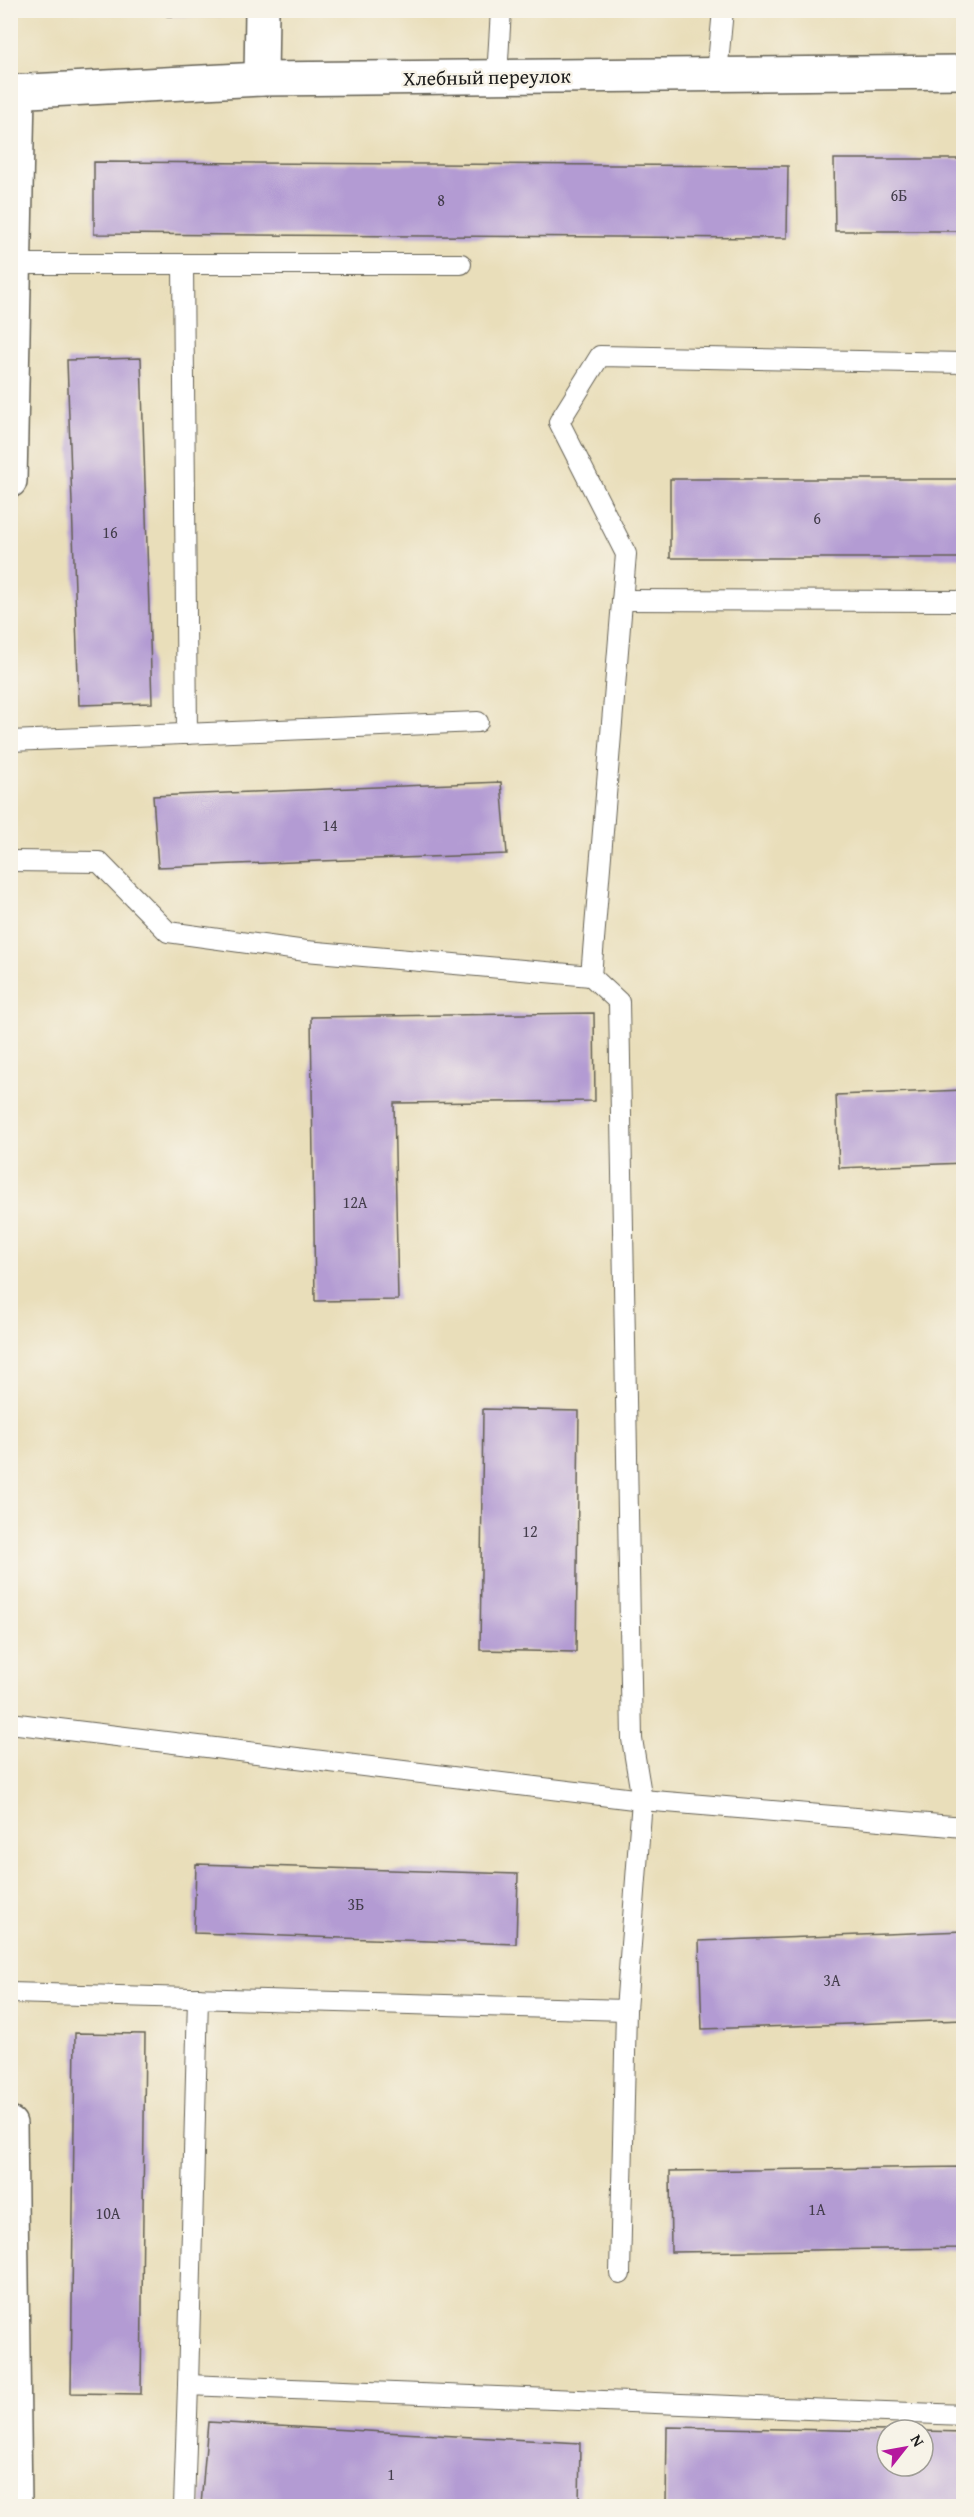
<svg xmlns="http://www.w3.org/2000/svg" width="974" height="2517" font-family="'Gentium Book Plus',serif">
  <rect width="100%" height="100%" fill="#f7f3e8"/>
  <filter id="ink" filterUnits="userSpaceOnUse"><feTurbulence type="fractalNoise" baseFrequency=".0167" numOctaves="2"/><feDisplacementMap in="SourceGraphic" scale="12" xChannelSelector="R" yChannelSelector="G"/><feConvolveMatrix kernelMatrix="1 2 1 2 8 2 1 2 1" color-interpolation-filters="sRGB"/></filter>
  <filter id="wash" filterUnits="userSpaceOnUse"><feTurbulence type="fractalNoise" baseFrequency=".008" numOctaves="4" result="noise"/><feDisplacementMap in="SourceGraphic" scale="24" xChannelSelector="R" yChannelSelector="G"/><feGaussianBlur stdDeviation="1.35" result="paint"/><feColorMatrix in="noise" values="0 0 0 0 0 0 0 0 0 0 0 0 0 0 0 0 0 1.4 0 .05"/><feComposite in="paint" operator="in"/></filter>
  <g filter="url(#wash)">
    <rect width="100%" height="100%" fill="#e9deba"/>
    <g id="blocks">
      <!-- building -->
      <g fill="#b39bd3">
        <polygon points="167,10 220,10 220,17 167,16"/>
        <polygon points="834,159 964,159 964,231 835,231"/>
        <polygon points="94,162 788,166 787,238 94,234"/>
        <polygon points="141,358 152,703 79,705 67,360"/>
        <rect x="670" y="479" width="294" height="79"/>
        <polygon points="501,782 507,854 158,867 153,796"/>
        <polygon points="594,1013 595,1101 394,1103 398,1300 315,1301 311,1017"/>
        <polygon points="964,1090 964,1163 839,1168 836,1095"/>
        <polygon points="483,1409 579,1411 576,1652 480,1650"/>
        <polygon points="196,1864 518,1874 516,1944 194,1933"/>
        <polygon points="964,1931 964,2020 702,2029 699,1941"/>
        <polygon points="75,2033 145,2034 141,2394 71,2393"/>
        <polygon points="964,2167 964,2248 671,2252 670,2171"/>
        <polygon points="208,2422 580,2443 579,2506 201,2505"/>
        <polygon points="667,2427 887,2431 887,2466 923,2466 923,2431 964,2432 964,2506 666,2506"/>
      </g>
    </g>
  </g>
  <g filter="url(#ink)">
    <use href="#blocks" fill-opacity="0" stroke="#646053" stroke-width="1.5"/>
    <g fill="none" stroke-linecap="round" stroke-linejoin="round">
      <!-- service casing -->
      <g stroke="#646053" stroke-width="22">
        <g id="service">
          <polyline points="717,74 723,10"/>
          <polyline points="497,77 501,10"/>
          <polyline points="14,264 461,264"/>
          <polyline points="183,264 187,734"/>
          <polyline points="622,600 964,601"/>
          <polyline points="10,741 478,722"/>
          <polyline points="10,861 99,862 168,932 306,951 591,976 626,554 559,422 600,356 964,363"/>
          <polyline points="591,976 619,1002 632,1739 642,1800 626,2010 620,2274"/>
          <polyline points="10,1723 642,1800 964,1827"/>
          <polyline points="10,1993 626,2010"/>
          <polyline points="188,2385 198,1998"/>
          <polyline points="184,2506 188,2385 964,2415"/>
        </g>
      </g>
      <!-- minor casing -->
      <g stroke="#646053" stroke-width="36">
        <g id="minor">
          <polyline points="261,79 262,10"/>
          <polyline points="10,92 261,79 964,72"/>
          <polyline points="10,481 18,93"/>
          <polyline points="10,2124 15,2506"/>
        </g>
      </g>
      <!-- service -->
      <use href="#service" stroke="#fff" stroke-width="20"/>
      <!-- minor -->
      <use href="#minor" stroke="#fff" stroke-width="33"/>
    </g>
  </g>
  <g text-anchor="middle" stroke-width="5" stroke-linejoin="round" paint-order="stroke">
    <!-- number labels -->
    <g font-size="16" fill="#423c4a">
      <text x="899" y="201">6Б</text>
      <text x="441" y="206">8</text>
      <text x="817" y="524">6</text>
      <text x="110" y="538">16</text>
      <text x="330" y="831">14</text>
      <text x="355" y="1208">12А</text>
      <text x="530" y="1537">12</text>
      <text x="356" y="1910">3Б</text>
      <text x="832" y="1986">3А</text>
      <text x="817" y="2215">1А</text>
      <text x="108" y="2219">10А</text>
      <text x="391" y="2480">1</text>
    </g>
    <!-- street labels -->
    <g font-size="20" fill="#1c1c1c" stroke="#f7f3e8">
      <text transform="translate(487 77) rotate(-1)" y="7">Хлебный переулок</text>
    </g>
  </g>
  <!-- margin -->
  <rect width="974" height="2517" fill="none" stroke="#f7f3e8" stroke-width="36"/>
  <!-- north arrow -->
  <g transform="translate(905 2448) rotate(59)"><circle r="28" fill="#f7f3e8" stroke="#9f9d96" stroke-width="1.5"/>
  <path d="M0-4.5L10 22L0 15L-10 22Z" fill="#b5179e"/>
  <text y="-9" font-size="16" font-weight="bold" text-anchor="middle" fill="#1c1c1c">N</text>
  </g>
</svg>
